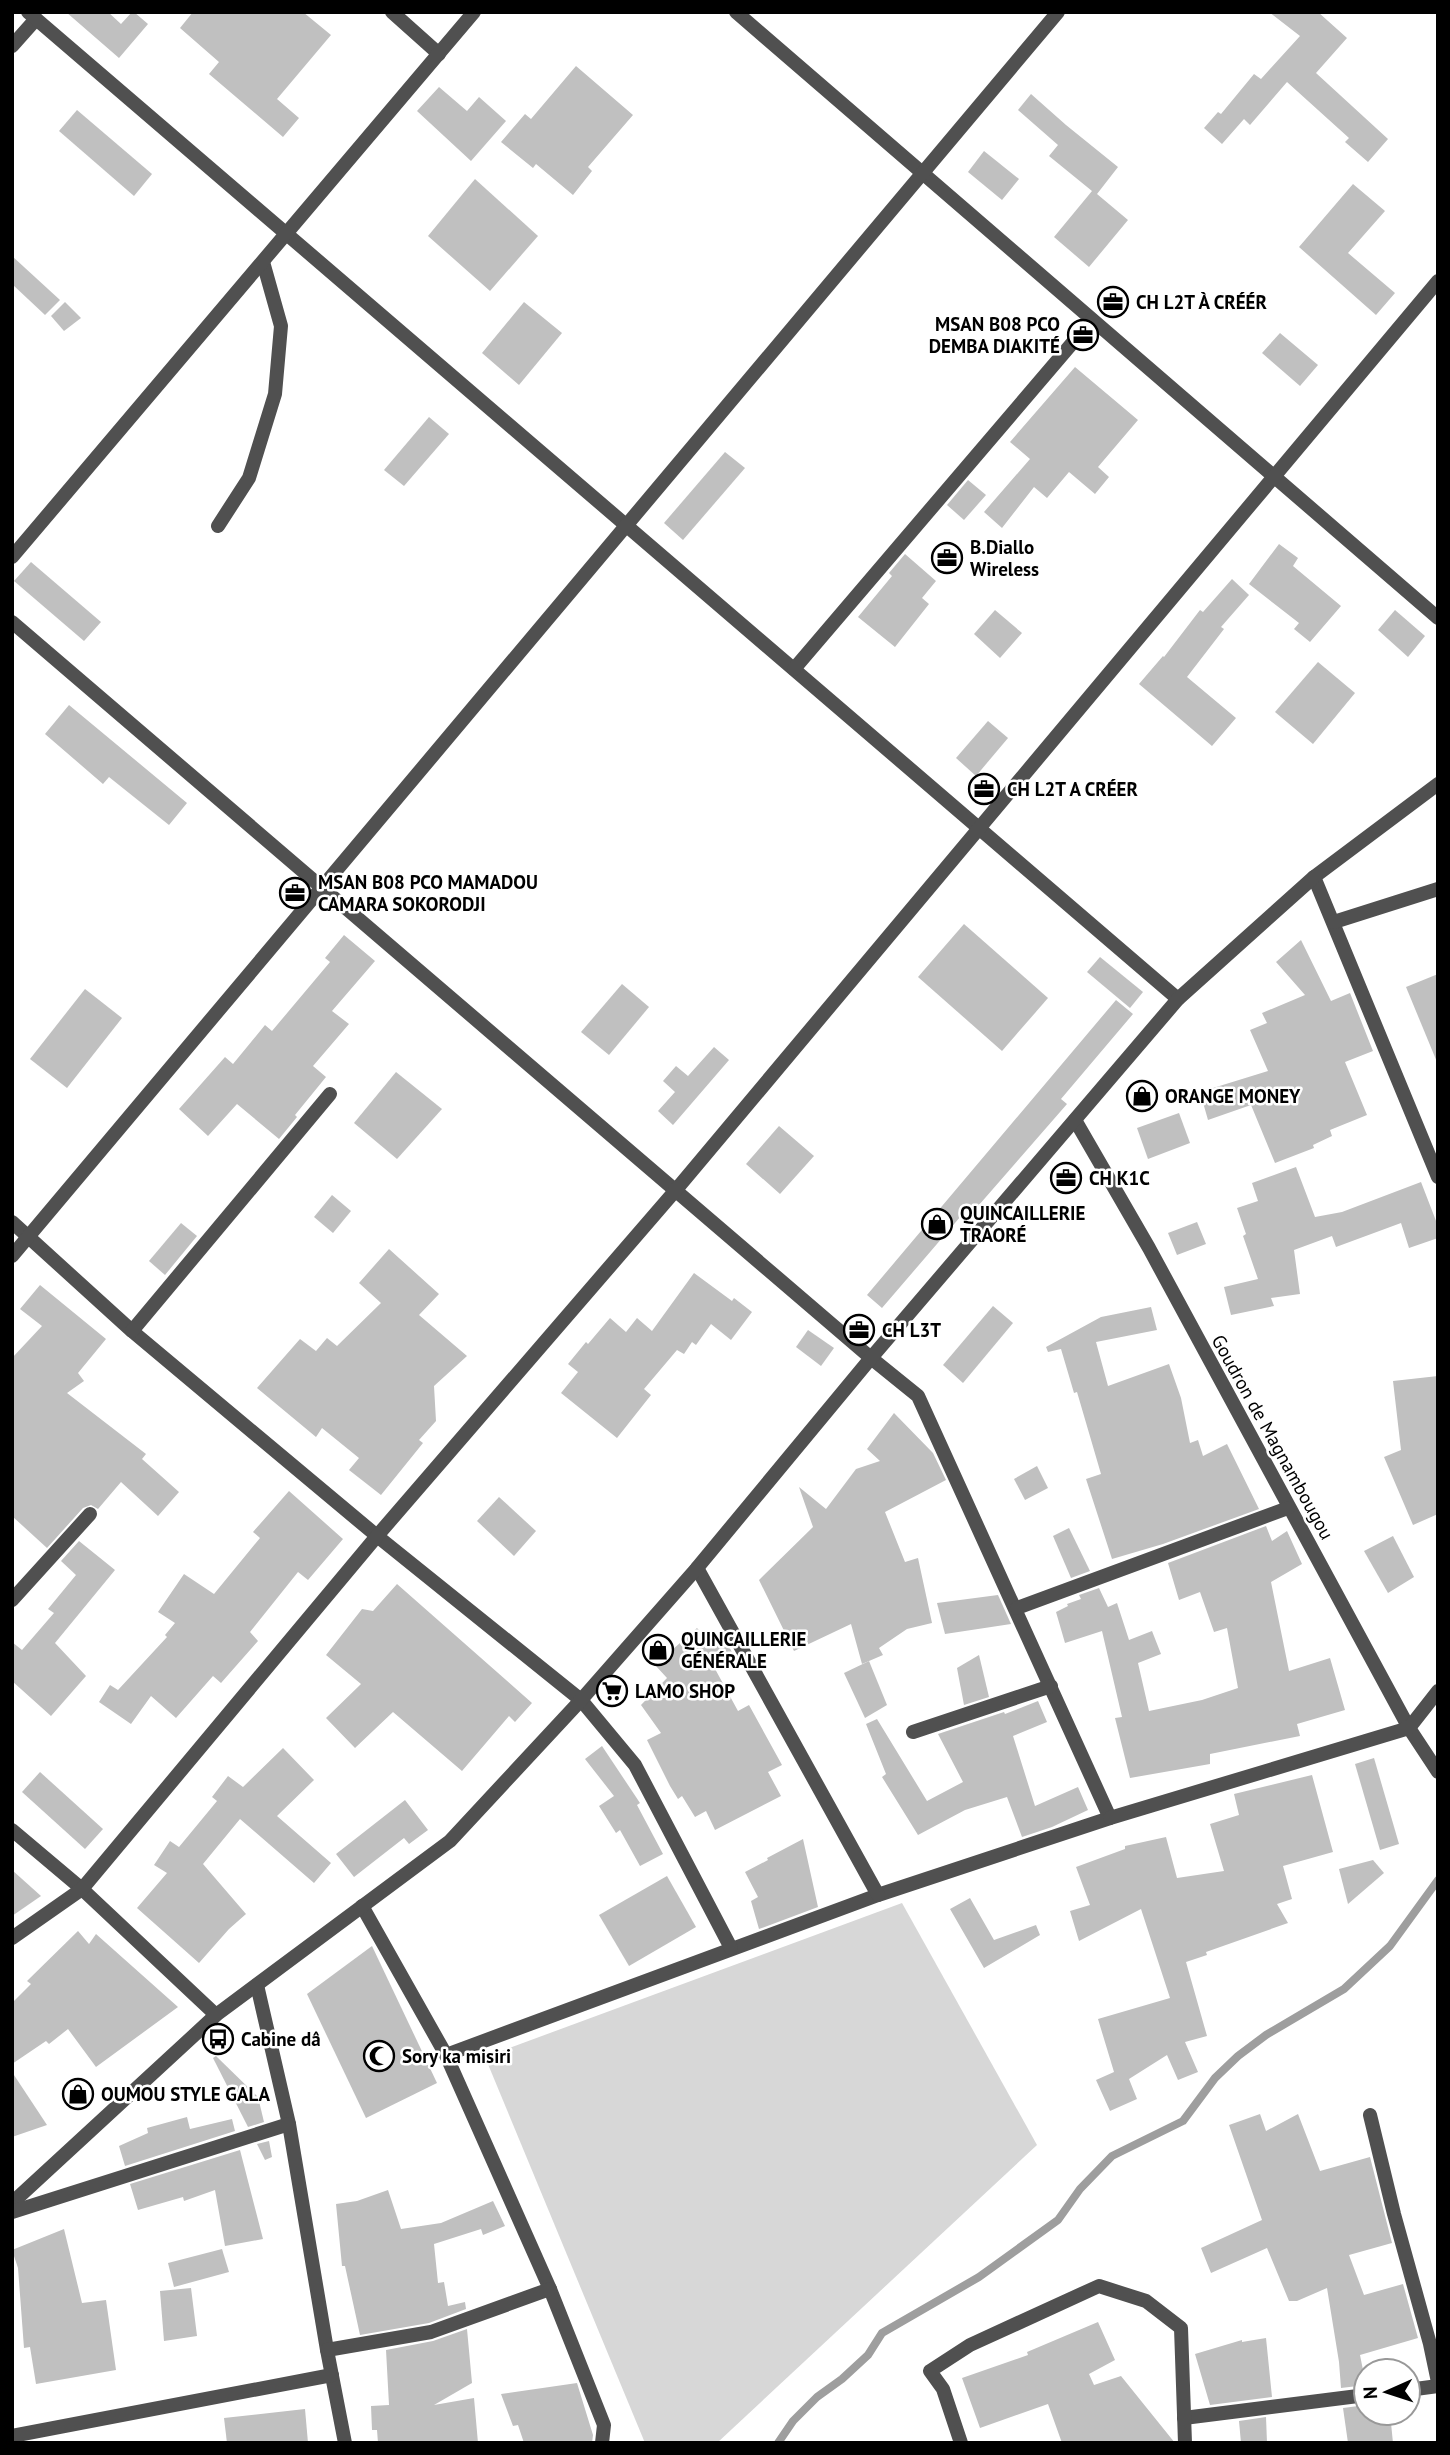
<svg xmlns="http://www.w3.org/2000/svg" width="1450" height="2455" font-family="'PT Sans',sans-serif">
  <rect width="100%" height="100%" fill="#fff"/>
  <!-- green -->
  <polygon fill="#d7d7d7" points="902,1903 1037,2145 717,2443 645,2443 485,2057"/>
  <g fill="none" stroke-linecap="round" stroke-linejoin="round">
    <!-- stream -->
    <polyline stroke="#9e9e9e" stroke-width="8" points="778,2443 793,2421 817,2397 842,2379 868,2355 882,2333 979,2277 1058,2220 1080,2189 1112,2156 1183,2121 1215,2078 1238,2056 1266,2035 1344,1989 1390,1946 1438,1880"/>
  </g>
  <!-- building -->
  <g fill="#c0c0c0">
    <polygon points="66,12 108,12 121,24 132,12 134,12 148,24 119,58"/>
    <polygon points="193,12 303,12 331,35 277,99 299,118 283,137 209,74 219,62 180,28"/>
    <polygon points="1269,12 1318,12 1347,38 1316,73 1388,139 1368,162 1345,142 1349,138 1287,82 1250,125 1244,119 1222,144 1204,128 1218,112 1221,114 1254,74 1261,79 1300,36"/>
    <polygon points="576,66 633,115 588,167 592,171 573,195 536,164 533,168 501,142 525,114 531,119"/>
    <polygon points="439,87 467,111 479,97 506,121 471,161 417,111"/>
    <polygon points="1031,94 1066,125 1118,167 1097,194 1128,220 1089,267 1054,237 1092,191 1049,156 1058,145 1018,110"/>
    <polygon points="77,110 152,174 134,196 59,131"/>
    <polygon points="984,151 1019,179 1002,200 968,172"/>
    <polygon points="475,179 538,236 490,291 428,236"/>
    <polygon points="1353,184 1385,211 1348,253 1395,293 1376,315 1299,247"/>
    <polygon points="12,256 60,300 45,315 12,284"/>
    <polygon points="65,302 81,318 64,331 51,316"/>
    <polygon points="524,302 562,333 519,385 482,353"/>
    <polygon points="1280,333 1318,365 1300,386 1262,353"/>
    <polygon points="1075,367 1138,420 1098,467 1109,477 1095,494 1069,472 1047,498 1034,487 1002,528 984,512 1030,459 1010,442"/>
    <polygon points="429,417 449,434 404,486 384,470"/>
    <polygon points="725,452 745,468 683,540 664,523"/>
    <polygon points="968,480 986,495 964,520 947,505"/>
    <polygon points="1279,544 1298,558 1293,566 1341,606 1310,642 1294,629 1299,623 1249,584"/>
    <polygon points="905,554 936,581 922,598 929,604 895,647 858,617 892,576 889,573"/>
    <polygon points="31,562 101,622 84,641 14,581"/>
    <polygon points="1232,579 1249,595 1221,627 1224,629 1187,677 1236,718 1212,746 1139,684 1163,656 1164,657 1200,610 1203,612"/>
    <polygon points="995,610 1022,633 1000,658 974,634"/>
    <polygon points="1395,610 1425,636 1408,657 1378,630"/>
    <polygon points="1318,662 1355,693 1313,744 1275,712"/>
    <polygon points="69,705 187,803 169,825 109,777 103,784 45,734"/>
    <polygon points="988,721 1008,738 976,776 956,758"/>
    <polygon points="964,924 1048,998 1002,1051 918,977"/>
    <polygon points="344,935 375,961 332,1011 349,1024 313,1066 326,1077 295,1115 297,1117 279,1139 237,1104 208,1136 179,1109 225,1057 233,1064 265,1025 272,1031 330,962 325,958"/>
    <polygon points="1301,940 1331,1001 1350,993 1373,1051 1345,1062 1367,1115 1330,1130 1332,1136 1313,1145 1314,1148 1275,1163 1251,1105 1208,1120 1200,1092 1268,1071 1250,1030 1267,1023 1262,1013 1305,995 1276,962"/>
    <polygon points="1100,957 1143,992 1130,1008 1087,972"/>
    <polygon points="1438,974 1438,1062 1437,1062 1406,987"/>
    <polygon points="622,984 649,1007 609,1055 581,1032"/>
    <polygon points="85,989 122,1018 67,1088 30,1059"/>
    <polygon points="1116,1000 1133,1014 1061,1099 1067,1104 972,1213 967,1209 882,1308 867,1295"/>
    <polygon points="714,1047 729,1060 673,1125 658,1111 675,1092 663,1081 676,1066 688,1076"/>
    <polygon points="396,1072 442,1109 397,1159 354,1123"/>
    <polygon points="1179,1113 1190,1143 1148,1159 1137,1128"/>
    <polygon points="779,1126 814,1156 780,1194 746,1164"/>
    <polygon points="1296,1167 1315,1217 1342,1212 1421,1182 1438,1226 1438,1238 1409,1248 1401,1223 1336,1247 1332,1236 1294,1250 1300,1294 1271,1298 1274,1306 1231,1315 1224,1287 1258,1279 1243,1236 1246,1234 1237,1208 1258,1201 1252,1183"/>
    <polygon points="332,1195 351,1211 333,1233 314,1217"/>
    <polygon points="1197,1222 1206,1244 1177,1255 1168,1233"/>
    <polygon points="181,1223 197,1236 165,1275 149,1261"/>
    <polygon points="389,1249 439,1294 419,1315 467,1356 434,1386 436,1421 419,1440 423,1443 381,1495 349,1470 359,1458 322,1428 316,1437 257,1388 300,1339 316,1351 327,1338 337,1346 381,1303 359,1283"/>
    <polygon points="694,1273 732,1301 734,1298 752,1312 731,1340 711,1324 696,1345 692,1342 684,1354 677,1350 644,1389 651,1395 617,1438 561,1393 578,1372 568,1364 586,1342 588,1344 610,1318 626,1332 637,1318 652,1331"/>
    <polygon points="40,1285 106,1339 78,1373 84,1381 67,1393 146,1454 142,1459 179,1492 158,1516 121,1482 98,1509 91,1505 83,1508 47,1548 12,1516 12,1358 42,1326 20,1309"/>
    <polygon points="993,1306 1013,1323 963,1383 943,1365"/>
    <polygon points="1151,1307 1157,1330 1096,1342 1108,1386 1169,1364 1181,1398 1190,1443 1198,1440 1203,1456 1227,1444 1259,1509 1163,1544 1112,1559 1086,1479 1101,1474 1077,1392 1074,1393 1061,1349 1048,1352 1046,1347 1101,1317"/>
    <polygon points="808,1330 834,1348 821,1366 796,1347"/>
    <polygon points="1438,1376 1438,1514 1413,1525 1384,1457 1401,1450 1393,1381"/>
    <polygon points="894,1413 933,1453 946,1480 885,1512 905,1562 918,1558 932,1623 907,1629 879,1648 883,1655 862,1664 851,1624 794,1651 759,1580 813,1527 799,1487 826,1509 856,1469 880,1461 867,1449"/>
    <polygon points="1037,1466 1048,1488 1025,1500 1014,1479"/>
    <polygon points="289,1491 343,1539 308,1580 298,1572 250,1632 258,1641 221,1683 213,1676 176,1718 151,1696 131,1724 99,1702 110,1685 118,1690 167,1637 165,1635 175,1623 158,1612 184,1574 214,1594 260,1538 253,1532"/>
    <polygon points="499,1497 536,1531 514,1556 477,1521"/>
    <polygon points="1266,1526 1272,1541 1287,1531 1302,1564 1271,1582 1289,1671 1330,1658 1345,1710 1297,1724 1300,1736 1210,1754 1210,1764 1130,1778 1115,1718 1122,1717 1102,1631 1065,1643 1056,1612 1068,1606 1067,1604 1081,1599 1079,1595 1099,1588 1108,1607 1117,1603 1129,1640 1152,1631 1161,1654 1138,1663 1149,1711 1202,1700 1238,1688 1227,1628 1214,1632 1200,1592 1179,1600 1168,1563"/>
    <polygon points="1069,1528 1090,1571 1071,1578 1053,1536"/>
    <polygon points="1393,1536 1414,1577 1388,1593 1364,1551"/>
    <polygon points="79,1541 115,1570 55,1643 86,1676 51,1716 12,1681 12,1642 22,1650 54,1613 48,1609 76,1575 61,1561"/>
    <polygon points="397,1584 532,1703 515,1722 509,1716 462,1771 393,1712 355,1748 326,1718 361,1684 326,1655 362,1609 373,1611"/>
    <polygon points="998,1595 1011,1624 945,1634 937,1603"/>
    <polygon points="697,1628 708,1641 721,1632 733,1654 714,1667 738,1711 749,1705 782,1765 768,1772 781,1796 715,1830 706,1811 695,1817 682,1796 678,1799 670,1786 647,1740 661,1733 641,1705 667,1678 655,1665"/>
    <polygon points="979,1655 989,1697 964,1705 957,1668"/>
    <polygon points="869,1661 887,1705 865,1718 844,1673"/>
    <polygon points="1038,1701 1047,1722 1013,1736 1035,1806 1078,1787 1088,1810 1052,1827 1022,1837 1007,1797 965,1810 918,1835 882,1777 886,1774 866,1724 877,1719 927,1801 963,1782 938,1734 1004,1712 1005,1714"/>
    <polygon points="602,1746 640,1803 637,1805 663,1854 640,1866 620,1830 616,1833 599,1806 614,1796 585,1759"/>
    <polygon points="283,1748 314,1780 277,1816 331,1863 314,1883 240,1819 203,1864 246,1914 229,1929 199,1963 137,1908 167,1873 154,1865 170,1841 179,1847 217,1801 212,1797 228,1776 243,1787"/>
    <polygon points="1374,1758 1399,1844 1380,1850 1355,1764"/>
    <polygon points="40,1772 103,1829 85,1849 22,1792"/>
    <polygon points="1312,1775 1333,1852 1283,1866 1292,1899 1277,1904 1288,1923 1206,1952 1207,1955 1186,1962 1207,2036 1185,2042 1198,2072 1178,2080 1167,2055 1129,2079 1137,2099 1110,2111 1096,2080 1114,2072 1098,2019 1170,1998 1141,1909 1079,1941 1070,1911 1090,1905 1076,1867 1125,1849 1125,1846 1166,1837 1177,1878 1224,1871 1210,1824 1239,1815 1234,1794"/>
    <polygon points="405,1800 428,1830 409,1844 404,1838 354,1877 336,1854"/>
    <polygon points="803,1839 818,1907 759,1929 751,1901 758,1897 745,1872 768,1860 767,1858"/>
    <polygon points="1373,1860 1384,1873 1348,1904 1339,1869"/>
    <polygon points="12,1870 41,1896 12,1916"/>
    <polygon points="667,1876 696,1927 629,1966 599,1915"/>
    <polygon points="970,1898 994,1940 1036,1925 1040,1935 984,1968 950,1909"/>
    <polygon points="78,1931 89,1944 96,1934 178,2007 96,2067 68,2029 49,2044 46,2041 12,2064 12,2003 31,1984 27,1981"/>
    <polygon points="372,1946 437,2083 366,2118 307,1994"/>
    <polygon points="216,2056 258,2097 264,2122 248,2127 213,2058"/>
    <polygon points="12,2072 47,2125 12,2137"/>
    <polygon points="1260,2114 1266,2131 1298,2114 1320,2171 1370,2157 1392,2243 1349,2255 1364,2295 1403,2284 1418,2338 1360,2355 1366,2385 1341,2388 1339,2362 1327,2288 1297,2301 1289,2301 1267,2248 1211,2273 1201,2248 1262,2220 1229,2125"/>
    <polygon points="187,2117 190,2129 232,2119 235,2131 125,2166 119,2146 148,2133 147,2128"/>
    <polygon points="269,2141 272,2157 265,2160 257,2144"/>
    <polygon points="240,2150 263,2239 225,2246 215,2190 184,2201 183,2197 138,2210 130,2184"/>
    <polygon points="388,2190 401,2229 441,2223 493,2201 505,2226 483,2235 481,2229 434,2244 438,2283 444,2282 448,2306 465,2302 466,2309 429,2323 360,2335 345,2266 342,2266 336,2204 357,2201"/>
    <polygon points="64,2229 82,2303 106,2300 116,2370 36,2384 30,2347 24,2348 18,2268 12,2250"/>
    <polygon points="222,2249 229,2272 174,2287 168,2263"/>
    <polygon points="191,2288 197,2336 164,2341 160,2291"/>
    <polygon points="1098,2322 1115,2360 1089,2374 1094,2385 1121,2376 1175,2443 1062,2443 1048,2404 980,2428 962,2378 1028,2355 1027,2352"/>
    <polygon points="467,2329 472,2383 434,2405 474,2398 478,2443 378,2443 377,2430 372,2430 371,2406 389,2405 386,2350 433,2341"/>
    <polygon points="1266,2338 1272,2397 1210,2405 1195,2354 1242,2340 1242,2342"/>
    <polygon points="577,2383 593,2435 592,2443 524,2443 518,2425 513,2426 501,2394"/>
    <polygon points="1366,2405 1366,2413 1390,2413 1393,2443 1348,2443 1343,2408"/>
    <polygon points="305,2409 308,2443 227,2443 224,2418"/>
    <polygon points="1266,2417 1267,2443 1241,2443 1239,2421"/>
  </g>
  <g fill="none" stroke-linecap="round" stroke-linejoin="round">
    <!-- service -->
    <g stroke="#505050" stroke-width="14">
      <polyline points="12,46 36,19"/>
      <polyline points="218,526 249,478 275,394 281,326 263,262"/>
    </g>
    <!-- minor -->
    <g stroke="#505050" stroke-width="14">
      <polyline points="28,12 1178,999"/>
      <polyline points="392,12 439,54"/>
      <polyline points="736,12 1438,618"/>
      <polyline points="12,557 474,12"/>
      <polyline points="12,622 871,1358 918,1396 1110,1818 878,1895 446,2055 550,2289 604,2425 602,2443"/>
      <polyline points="794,669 1092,320"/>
      <polyline points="1314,877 1438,1177"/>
      <polyline points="1334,922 1438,889"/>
      <polyline points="1075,1120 1149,1248 1409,1728 1438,1772"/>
      <polyline points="12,1222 132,1331 377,1536 581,1700 635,1765 731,1948"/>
      <polyline points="12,1256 1058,12"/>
      <polyline points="132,1331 330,1094"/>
      <polyline points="697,1568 878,1895"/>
      <polyline points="12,1600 90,1514"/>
      <polyline points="1017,1608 1288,1508"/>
      <polyline points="913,1732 1051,1686"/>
      <polyline points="1110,1818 1409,1728 1438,1691"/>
      <polyline points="12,1830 82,1889 216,2015"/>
      <polyline points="362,1906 446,2055"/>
      <polyline points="12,1938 82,1889 377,1536 675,1191 1438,281"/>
      <polyline points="257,1985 289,2124 327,2350 345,2443"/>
      <polyline points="1370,2115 1394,2214 1430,2344 1438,2382"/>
      <polyline points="12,2203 216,2015 450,1841 581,1700 697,1568 871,1358 1178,999 1314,877 1438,784"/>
      <polyline points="12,2212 289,2124"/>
      <polyline points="327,2350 431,2332 550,2289"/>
      <polyline points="1408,2390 1438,2386"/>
      <polyline points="1184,2418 1366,2395"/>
      <polyline points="12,2436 332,2375"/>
      <polyline points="961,2443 943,2389 930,2371 970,2345 1099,2286 1146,2301 1181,2328 1185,2443"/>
    </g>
  </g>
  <!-- icons -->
  <defs>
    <g id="office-ring" transform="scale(1.575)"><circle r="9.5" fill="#fff" stroke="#000" stroke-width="1.5"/><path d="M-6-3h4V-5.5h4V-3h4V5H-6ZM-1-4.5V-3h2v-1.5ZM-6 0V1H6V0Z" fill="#000"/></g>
    <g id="shop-ring" transform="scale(1.575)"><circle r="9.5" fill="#fff" stroke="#000" stroke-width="1.5"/><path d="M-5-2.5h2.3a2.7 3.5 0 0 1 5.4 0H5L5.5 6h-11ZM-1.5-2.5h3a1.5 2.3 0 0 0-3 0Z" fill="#000"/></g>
    <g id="supermarket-ring" transform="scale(1.575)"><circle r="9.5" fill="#fff" stroke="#000" stroke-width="1.5"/><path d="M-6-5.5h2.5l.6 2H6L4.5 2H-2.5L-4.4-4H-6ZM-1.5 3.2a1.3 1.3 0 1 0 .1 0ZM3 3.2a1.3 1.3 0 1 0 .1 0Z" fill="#000"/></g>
    <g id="bus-ring" transform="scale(1.575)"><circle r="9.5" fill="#fff" stroke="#000" stroke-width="1.5"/><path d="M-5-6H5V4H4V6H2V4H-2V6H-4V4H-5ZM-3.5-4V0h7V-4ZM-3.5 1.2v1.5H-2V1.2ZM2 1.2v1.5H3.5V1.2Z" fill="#000"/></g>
    <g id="mosque-ring" transform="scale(1.575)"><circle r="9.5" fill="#fff" stroke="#000" stroke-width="1.5"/><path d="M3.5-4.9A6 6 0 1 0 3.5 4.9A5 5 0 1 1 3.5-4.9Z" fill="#000"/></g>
  </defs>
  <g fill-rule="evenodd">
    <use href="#office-ring" x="1113" y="302"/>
    <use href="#office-ring" x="1083" y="335"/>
    <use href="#office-ring" x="947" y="558"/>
    <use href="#office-ring" x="984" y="789"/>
    <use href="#office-ring" x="295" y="893"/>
    <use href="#shop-ring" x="1142" y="1096"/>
    <use href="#office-ring" x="1066" y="1178"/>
    <use href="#shop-ring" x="937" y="1224"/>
    <use href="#office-ring" x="859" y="1330"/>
    <use href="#shop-ring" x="658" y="1650"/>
    <use href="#supermarket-ring" x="612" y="1691"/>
    <use href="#bus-ring" x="218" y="2039"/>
    <use href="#mosque-ring" x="379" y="2056"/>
    <use href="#shop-ring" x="78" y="2094"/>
  </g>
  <g text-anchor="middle" stroke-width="5" stroke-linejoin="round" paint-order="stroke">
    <!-- poi labels -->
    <g font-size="19" font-weight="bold" fill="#000" stroke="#fff" text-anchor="start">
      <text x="1136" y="309">CH L2T À CRÉÉR</text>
      <text x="1060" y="331" text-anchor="end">MSAN B08 PCO<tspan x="1060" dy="22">DEMBA DIAKITÉ</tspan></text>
      <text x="970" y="554">B.Diallo<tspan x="970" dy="22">Wireless</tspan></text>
      <text x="1007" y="796">CH L2T A CRÉER</text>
      <text x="318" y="889">MSAN B08 PCO MAMADOU<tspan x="318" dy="22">CAMARA SOKORODJI</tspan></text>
      <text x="1165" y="1103">ORANGE MONEY</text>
      <text x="1089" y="1185">CH K1C</text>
      <text x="960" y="1220">QUINCAILLERIE<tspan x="960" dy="22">TRAORÉ</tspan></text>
      <text x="882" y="1337">CH L3T</text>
      <text x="681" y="1646">QUINCAILLERIE<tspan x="681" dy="22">GÉNÉRALE</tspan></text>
      <text x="635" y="1698">LAMO SHOP</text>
      <text x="241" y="2046">Cabine dâ</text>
      <text x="402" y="2063">Sory ka misiri</text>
      <text x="101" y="2101">OUMOU STYLE GALA</text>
    </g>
    <!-- street labels -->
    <g font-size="19" fill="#000" stroke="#fff">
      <text transform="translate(1273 1437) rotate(61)" y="7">Goudron de Magnambougou</text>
    </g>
  </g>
  <!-- border -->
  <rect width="1450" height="2455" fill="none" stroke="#000000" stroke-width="28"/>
  <!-- north arrow -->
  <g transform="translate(1387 2392) rotate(267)"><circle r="33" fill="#ffffff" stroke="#999999" stroke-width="2"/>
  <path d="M0-5L12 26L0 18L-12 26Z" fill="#000000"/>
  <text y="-10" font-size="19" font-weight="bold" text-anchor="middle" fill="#000000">N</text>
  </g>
</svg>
